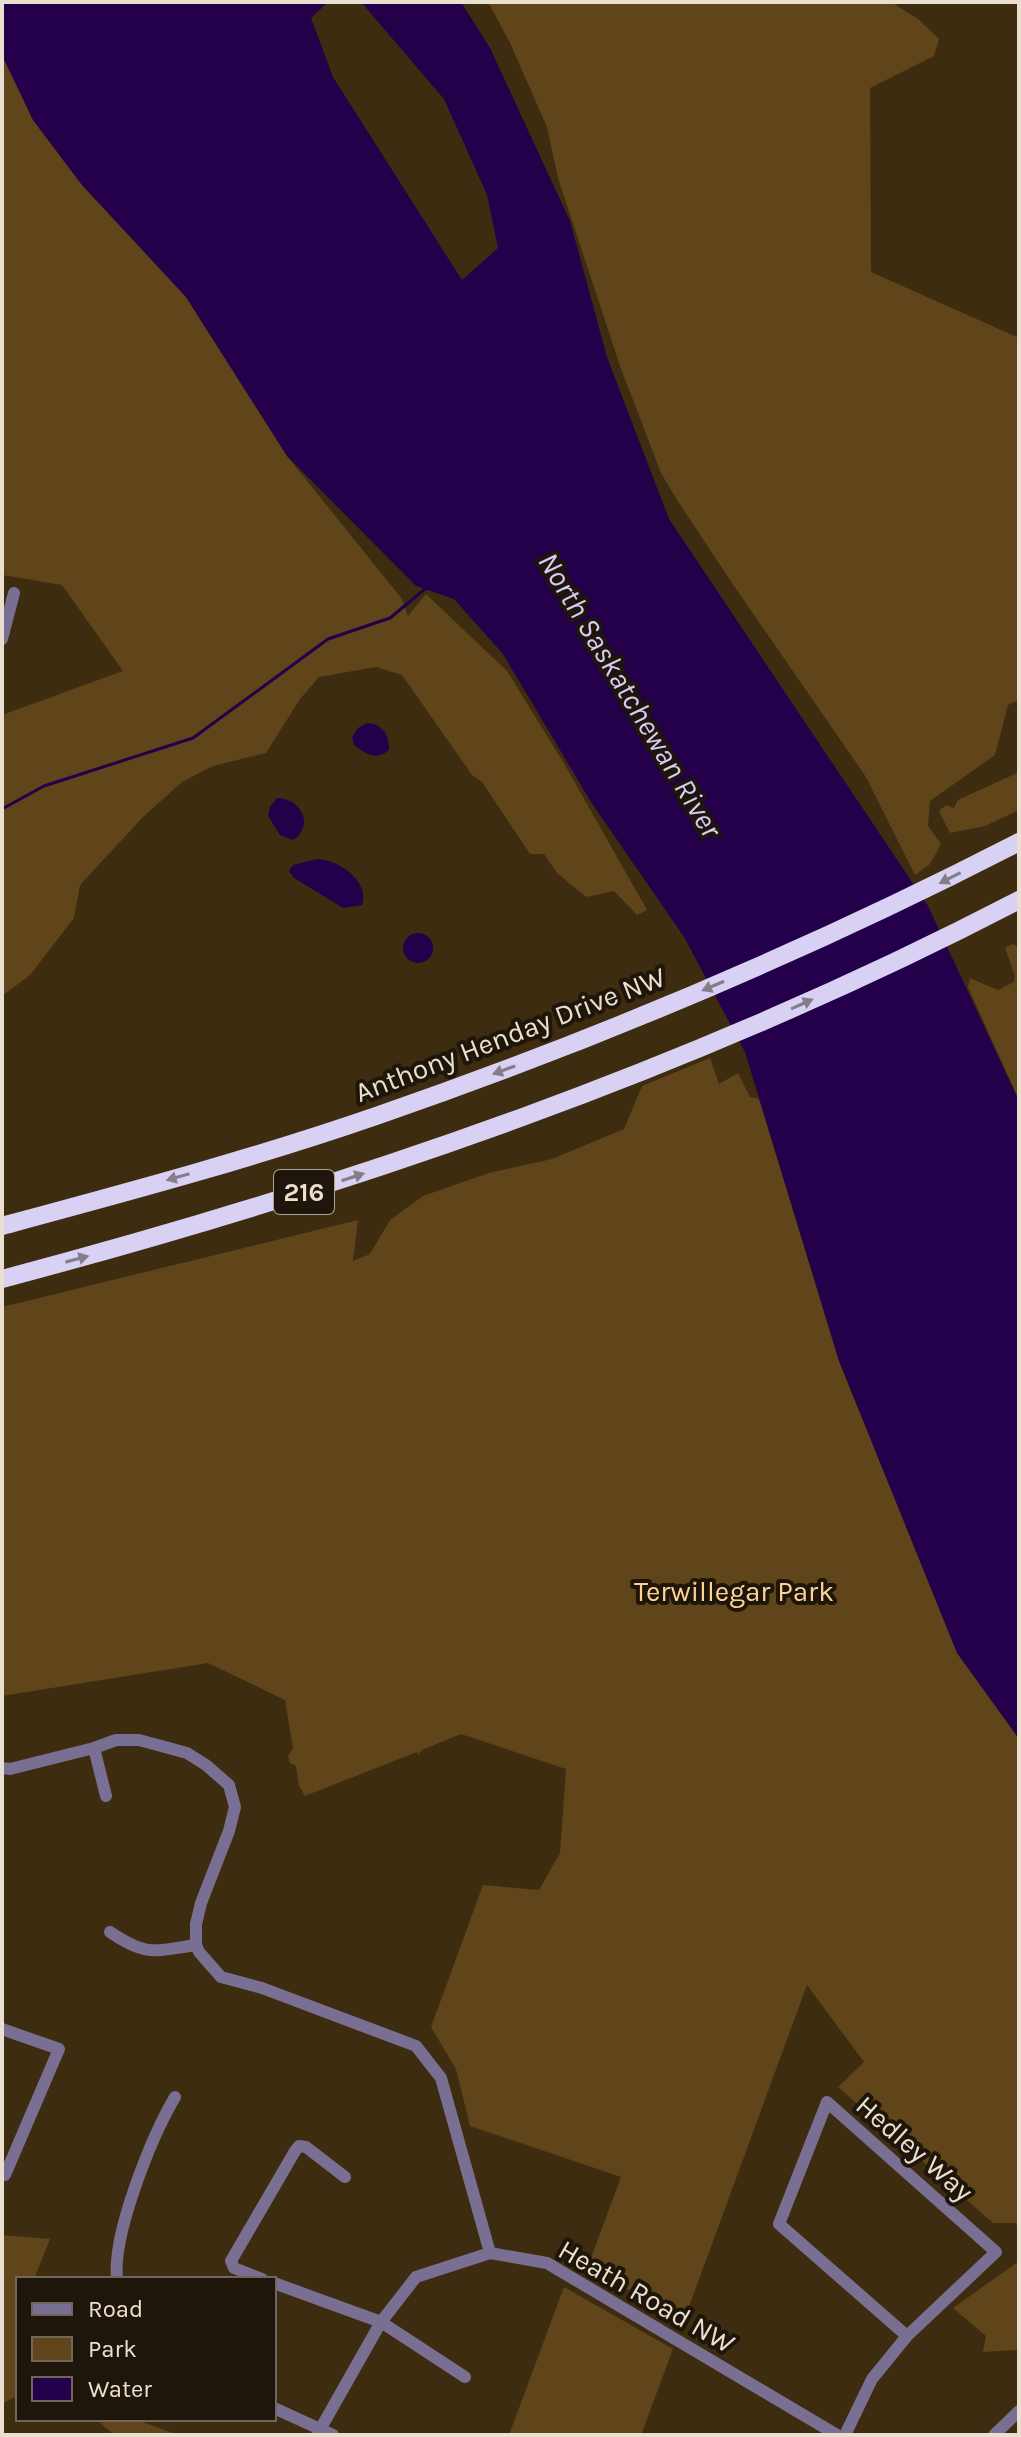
<svg xmlns="http://www.w3.org/2000/svg" width="1021" height="2437" font-family="Karla,sans-serif">
  <rect width="100%" height="100%" fill="#3e2c10"/>
  <!-- green -->
  <g fill="#60441a">
    <polygon points="488,2 891,2 918,19 939,39 934,56 870,88 871,272 1019,338 1019,700 1008,705 995,755 930,801 928,826 941,844 930,864 915,875 866,777 734,586 677,500 661,473 620,366 558,178 547,127 510,43"/>
    <polygon points="2,55 33,120 82,185 186,297 287,456 402,599 408,616 426,594 507,671 565,765 647,910 637,915 614,891 586,897 557,873 544,854 530,854 482,782 472,775 402,675 376,667 319,677 300,699 266,753 213,766 182,782 144,816 80,885 74,918 30,975 2,996 2,715 123,671 62,585 2,575"/>
    <polygon points="1019,772 1019,810 985,826 950,833 939,811 946,805 954,808 958,800"/>
    <polygon points="1013,944 1019,948 1019,1100 968,987 970,978 998,990 1014,982 1015,976 1005,948"/>
    <polygon points="710,1058 719,1084 738,1073 750,1097 759,1099 839,1361 957,1652 1019,1739 1019,2236 1016,2223 993,2223 838,2087 864,2062 807,1985 683,2323 588,2266 621,2177 470,2126 456,2069 431,2027 483,1885 539,1890 560,1853 566,1769 461,1734 422,1750 418,1755 417,1752 305,1796 299,1786 296,1766 290,1763 288,1756 293,1748 285,1700 208,1663 2,1696 2,1307 358,1220 353,1261 370,1254 390,1220 423,1196 489,1173 552,1159 624,1129 642,1086"/>
    <polygon points="2,2235 50,2239 34,2279 18,2279 18,2395 2,2404"/>
    <polygon points="1019,2261 1019,2353 1017,2350 983,2352 986,2336 953,2308"/>
    <polygon points="564,2287 673,2349 641,2435 509,2435"/>
    <polygon points="96,2419 135,2419 178,2435 114,2435"/>
  </g>
  <!-- water -->
  <g fill="#230049">
    <polygon points="2,2 328,2 311,18 333,77 462,280 498,248 487,195 444,99 361,2 461,2 490,48 570,221 607,357 669,519 928,906 1019,1101 1019,1739 957,1653 839,1361 745,1052 684,937 591,802 503,654 454,599 416,586 287,456 186,297 82,185 33,120 2,55"/>
    <path d="M 367,723 C 383,724 389,735 389,750 C 377,761 365,754 354,745 L 352,737 L 358,728 Z"/>
    <path d="M 277,798 C 301,798 315,826 293,840 L 280,835 L 268,816 L 270,807 Z"/>
    <path d="M 317,859 C 339,860 370,881 362,905 L 343,908 L 294,878 L 289,871 L 293,865 Z"/>
    <circle cx="418" cy="948" r="15"/>
  </g>
  <g fill="none" stroke-linecap="round" stroke-linejoin="round">
    <!-- stream -->
    <polyline stroke="#230049" stroke-width="3" points="2,809 44,786 193,738 328,639 390,618 425,589"/>
    <!-- minor -->
    <g stroke="#786f92" stroke-width="12">
      <polyline points="2,639 14,593"/>
      <polyline points="94,1748 106,1796"/>
      <polyline points="2,1768 10,1769 94,1748 116,1740 139,1740 187,1753 206,1765 229,1785 235,1807 229,1831 201,1903 196,1924 196,1945 199,1952 221,1977 262,1988 416,2046 441,2078 490,2253"/>
      <path d="M 110,1932 C 147,1957 154,1951 196,1945"/>
      <polyline points="2,2029 59,2049 5,2175 2,2175"/>
      <path d="M 117,2279 C 112,2234 152,2136 175,2097"/>
      <polyline points="262,2279 234,2268 231,2261 295,2151 299,2146 306,2147 345,2177"/>
      <polyline points="274,2283 381,2322 465,2377"/>
      <polyline points="274,2408 333,2435"/>
      <polyline points="317,2435 381,2322 416,2277 490,2253 547,2263 837,2435"/>
      <polyline points="845,2435 872,2379 907,2336 996,2252 827,2102 779,2224 907,2336"/>
      <polyline points="994,2435 1019,2411"/>
    </g>
    <!-- highway -->
    <g stroke="#d9d1f3" stroke-width="18">
      <path d="M 2,1226 C 128,1192 255,1158 379,1115 C 599,1039 813,948 1019,842"/>
      <path d="M 2,1279 C 353,1186 696,1068 1019,900"/>
    </g>
  </g>
  <!-- one-way arrows -->
  <defs><path id="oneway-solid" d="M-6-.8H1V-3.2L6.5 0L1 3.2V.8H-6Z" transform="scale(2)"/></defs>
  <g fill="#857d8a">
    <use href="#oneway-solid" transform="translate(950 878) rotate(153)"/>
    <use href="#oneway-solid" transform="translate(713 986) rotate(157)"/>
    <use href="#oneway-solid" transform="translate(802 1004) rotate(-24)"/>
    <use href="#oneway-solid" transform="translate(504 1070) rotate(160)"/>
    <use href="#oneway-solid" transform="translate(178 1177) rotate(164)"/>
    <use href="#oneway-solid" transform="translate(353 1177) rotate(-18)"/>
    <use href="#oneway-solid" transform="translate(77 1259) rotate(-15)"/>
  </g>
  <g text-anchor="middle" stroke-width="8" stroke-linejoin="round" paint-order="stroke">
    <!-- shield labels -->
    <rect fill="#1e160a" stroke="#aea395" stroke-width="2" x="274" y="1170" width="60" height="44" rx="6"/>
    <g font-size="26" font-weight="bold" fill="#ebdfd0">
      <text x="304" y="1201">216</text>
    </g>
    <!-- street labels -->
    <g font-size="28" fill="#ebdfd0" stroke="#1e160a">
      <text transform="translate(510 1034) rotate(-21)" y="10">Anthony Henday Drive NW</text>
      <text transform="translate(915 2148) rotate(41)" y="10">Hedley Way</text>
      <text transform="translate(647 2296) rotate(30)" y="10">Heath Road NW</text>
    </g>
    <!-- park labels -->
    <g font-size="28" fill="#fdd296" stroke="#1e160a">
      <text x="734" y="1601">Terwillegar Park</text>
    </g>
    <!-- water labels -->
    <g font-size="30" font-style="italic" fill="#d6cbf6" stroke="#1e160a">
      <text transform="translate(630 695) rotate(59)" y="10">North Saskatchewan River</text>
    </g>
  </g>
  <!-- border -->
  <rect width="1021" height="2437" fill="none" stroke="#ebdfd0" stroke-width="8"/>
  <!-- legend -->
  <rect x="16" y="2277" width="260" height="144" fill="#1e160a" stroke="#706659" stroke-width="2"/>
  <rect x="32" y="2303" width="40" height="12" fill="#786f92" stroke="#706659" stroke-width="2"/>
  <text x="88" y="2317" font-size="24" fill="#ebdfd0">Road</text>
  <rect x="32" y="2337" width="40" height="24" fill="#60441a" stroke="#706659" stroke-width="2"/>
  <text x="88" y="2357" font-size="24" fill="#ebdfd0">Park</text>
  <rect x="32" y="2377" width="40" height="24" fill="#230049" stroke="#706659" stroke-width="2"/>
  <text x="88" y="2397" font-size="24" fill="#ebdfd0">Water</text>
</svg>
